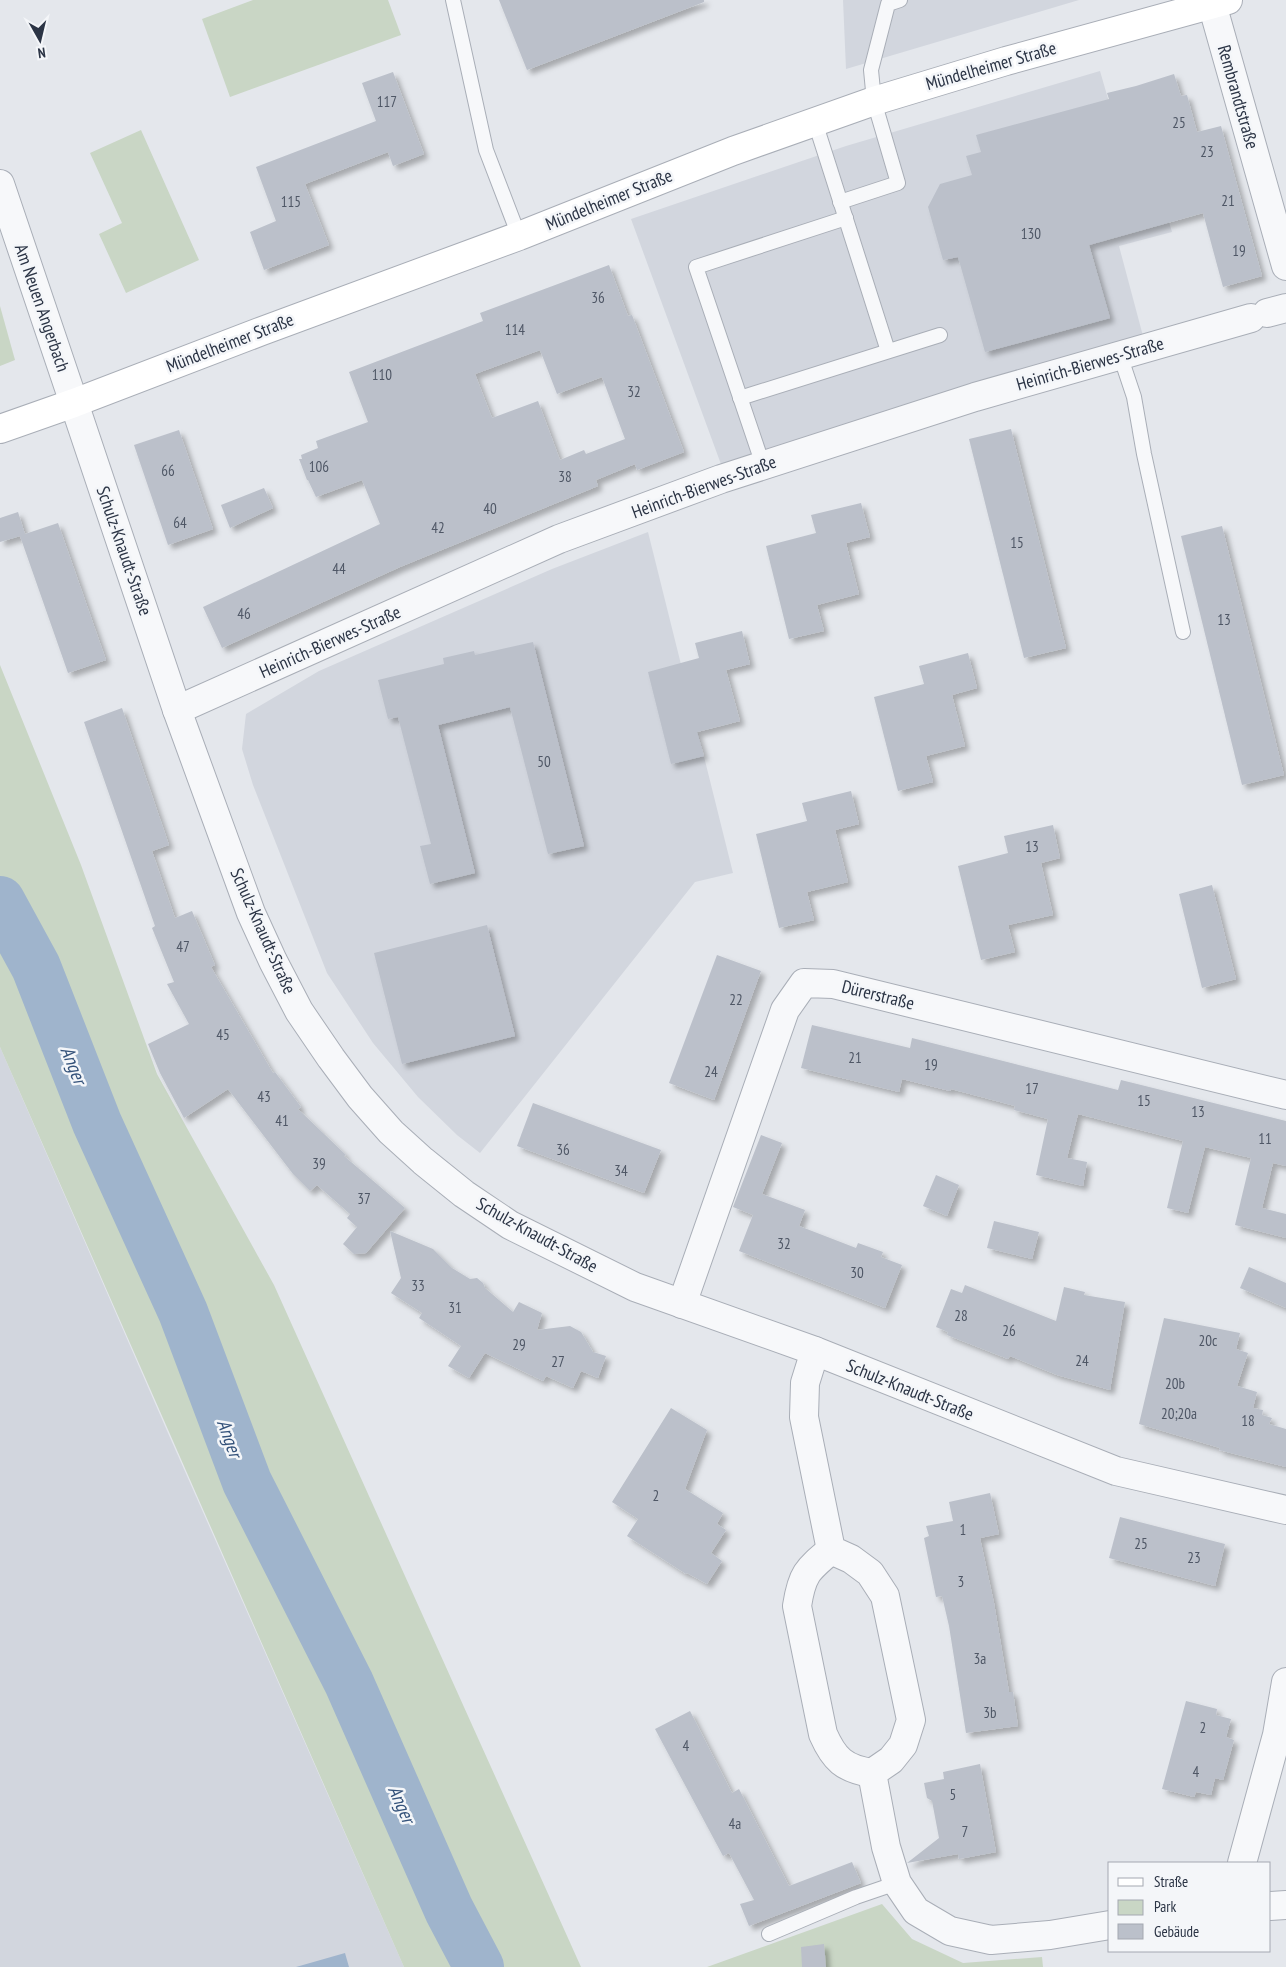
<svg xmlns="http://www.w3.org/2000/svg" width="1286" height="1967" font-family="'PT Sans Narrow',sans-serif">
  <defs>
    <filter id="shadow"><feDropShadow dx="4.5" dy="4.5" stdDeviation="2.5" flood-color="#0004"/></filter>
  </defs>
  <rect width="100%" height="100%" fill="#e4e7ec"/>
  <!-- built -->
  <g fill="#d2d6de">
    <polygon points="843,0 1079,0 846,69"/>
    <polygon points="1100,71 1113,116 1146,144 1172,232 1119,246 1143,336 722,467 631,219 846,146"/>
    <polygon points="648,532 733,873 695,882 480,1153 457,1135 418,1097 373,1043 327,973 253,785 242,749 246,714 319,671 552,569"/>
    <polygon points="0,1047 168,1433 404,1967 0,1967"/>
  </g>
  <!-- green -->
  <g fill="#c9d6c5">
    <polygon points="253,0 388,0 401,35 230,97 202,19"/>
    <polygon points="141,130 199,260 126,293 99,234 122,223 90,153"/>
    <polygon points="0,306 15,360 0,366"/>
    <polygon points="0,665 81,865 157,1074 274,1285 581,1967 404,1967 0,1047"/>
    <polygon points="882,1904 912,1939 963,1963 1042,1957 1043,1967 707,1967"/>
  </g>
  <!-- water -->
  <polygon fill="#9fb4cc" points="345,1953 349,1967 296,1967"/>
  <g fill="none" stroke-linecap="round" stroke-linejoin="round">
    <!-- river -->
    <polyline stroke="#9fb4cc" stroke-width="50" points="0,901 36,967 97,1123 183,1312 247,1482 349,1683 449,1910 479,1967"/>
  </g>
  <!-- building -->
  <g fill="#bbc0ca" fill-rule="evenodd" filter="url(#shadow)">
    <polygon points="499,0 704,0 704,2 527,70"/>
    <polygon points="393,72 424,154 393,166 388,152 305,184 329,245 264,270 250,232 276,221 256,167 376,121 362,83"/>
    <polygon points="1174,74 1181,96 1187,95 1197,132 1221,126 1262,276 1223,287 1203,213 1089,245 1110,318 985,352 958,257 943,260 928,207 940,184 972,175 966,156 981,152 976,135 1109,99 1107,93 1136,86"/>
    <path d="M 609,265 L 628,316 L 632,315 L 684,452 L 637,470 L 635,464 L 596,480 L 598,486 L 400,567 L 222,648 L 203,607 L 380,524 L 362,480 L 316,497 L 308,480 L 307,480 L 299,459 L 302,459 L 301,455 L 318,448 L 316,441 L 368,422 L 349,372 L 483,321 L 480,313 ZM 540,350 L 557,394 L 602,377 L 625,439 L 586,454 L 584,450 L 560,460 L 538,401 L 492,418 L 475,374 Z"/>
    <polygon points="1011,429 1066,648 1024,658 969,439"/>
    <polygon points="179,430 213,529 168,545 134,445"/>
    <polygon points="264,488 273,508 230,528 221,505"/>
    <polygon points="861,503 870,537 846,543 859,594 817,605 824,631 789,639 766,546 816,533 811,515"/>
    <polygon points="18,512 25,534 58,523 106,660 68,673 20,536 0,542 0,518"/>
    <polygon points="1222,526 1284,775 1242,785 1181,536"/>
    <polygon points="742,631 750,664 726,670 740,721 697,732 704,756 671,764 648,672 699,658 695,643"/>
    <polygon points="533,642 584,846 548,854 510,707 438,725 475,873 430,884 420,846 431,844 398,717 388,719 378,680 444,664 443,658 474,651 475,655"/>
    <polygon points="968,653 977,688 952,695 965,746 926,756 933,782 898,791 874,697 924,684 919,666"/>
    <polygon points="122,708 169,845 152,851 175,918 192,911 215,965 211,967 273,1073 275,1072 301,1107 298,1109 346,1155 344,1156 405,1208 366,1253 354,1254 343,1244 357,1227 347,1218 350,1214 317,1185 310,1191 293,1174 228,1089 184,1118 160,1073 148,1044 189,1024 167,984 174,982 152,928 155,926 84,722"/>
    <polygon points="851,791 859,824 835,830 848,882 807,892 814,920 779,928 756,834 807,821 802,803"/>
    <polygon points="1053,825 1060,858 1041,863 1053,915 1008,925 1015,952 981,960 958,866 1008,853 1004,836"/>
    <polygon points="1212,885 1236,979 1202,988 1179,894"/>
    <polygon points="487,925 515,1036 402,1064 374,953"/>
    <polygon points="717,955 761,971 714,1100 669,1083"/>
    <polygon points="812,1025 910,1048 912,1038 1118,1090 1121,1080 1286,1121 1286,1166 1273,1163 1262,1208 1286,1214 1286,1238 1235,1225 1251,1158 1205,1147 1188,1213 1167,1208 1183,1141 1078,1114 1067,1158 1087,1162 1083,1186 1036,1175 1048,1119 1014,1110 1015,1106 951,1089 950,1091 902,1079 899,1092 801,1068"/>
    <polygon points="533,1103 661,1150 644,1193 517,1146"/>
    <polygon points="761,1135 782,1143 762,1194 805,1210 799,1226 856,1248 858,1243 883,1252 881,1257 902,1265 885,1308 739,1251 753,1215 733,1207"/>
    <polygon points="936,1175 959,1185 947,1216 923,1206"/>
    <polygon points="994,1221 1039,1232 1032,1259 987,1248"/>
    <polygon points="390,1231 433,1249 452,1268 470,1279 477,1278 483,1283 485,1288 513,1312 519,1302 542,1313 537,1330 570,1326 581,1332 593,1352 606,1356 598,1378 581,1371 573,1388 546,1376 543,1381 485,1353 469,1378 448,1366 461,1346 419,1318 422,1313 391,1293 401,1278"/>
    <polygon points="1249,1267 1286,1283 1286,1308 1240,1288"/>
    <polygon points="965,1285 1056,1321 1064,1287 1085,1292 1084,1295 1125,1302 1110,1390 1057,1375 1010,1356 1008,1359 947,1335 948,1332 936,1327 951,1289 962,1293"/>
    <polygon points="1164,1318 1240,1333 1236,1349 1248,1353 1237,1386 1257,1392 1253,1408 1263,1410 1262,1415 1272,1418 1269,1424 1286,1429 1286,1467 1219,1450 1220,1448 1139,1424"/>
    <polygon points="671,1408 707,1430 685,1489 723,1513 717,1524 726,1530 711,1553 722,1561 707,1584 687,1573 686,1574 627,1536 638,1519 612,1502"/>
    <polygon points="990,1493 999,1534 980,1538 994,1603 1009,1692 1013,1692 1018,1726 966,1733 949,1626 942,1596 936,1597 924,1538 929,1536 926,1526 953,1521 949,1502"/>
    <polygon points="1120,1517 1225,1544 1215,1586 1109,1558"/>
    <polygon points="1186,1701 1217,1709 1216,1715 1231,1719 1226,1737 1234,1740 1223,1780 1215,1778 1211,1795 1196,1792 1194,1797 1162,1789"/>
    <polygon points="690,1711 732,1793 739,1789 789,1886 852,1862 861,1883 749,1926 740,1904 754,1900 729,1853 723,1856 655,1729"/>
    <polygon points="980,1764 996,1852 959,1859 958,1854 907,1863 939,1838 932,1801 927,1798 924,1783 944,1779 943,1772"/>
    <polygon points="824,1944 826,1967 802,1967 801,1947"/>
  </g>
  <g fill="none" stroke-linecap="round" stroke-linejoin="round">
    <!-- service casing -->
    <g stroke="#a9aeb7" stroke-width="16">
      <g id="service">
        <polyline points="453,0 486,150 519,236"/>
        <polyline points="815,122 888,351"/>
        <polyline points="840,202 898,183 874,101 871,70 888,4 900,0"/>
        <polyline points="1120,355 1134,397 1144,454 1183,632"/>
        <polyline points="740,398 940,335"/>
        <polyline points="763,465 696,267 846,218"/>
        <polyline points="769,1934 856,1897 897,1883"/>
      </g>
    </g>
    <!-- minor casing -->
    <g stroke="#a9aeb7" stroke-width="30">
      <g id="minor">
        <polyline points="1212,4 1286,266"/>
        <polyline points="1267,313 1286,308"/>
        <polyline points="74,403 177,710 251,913 273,961 299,1011 331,1058 360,1097 391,1132 423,1161 464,1194 510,1225 635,1287 815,1351 1116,1471 1286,1510"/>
        <polyline points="177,710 559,539 721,479 975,397 1251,318"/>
        <polyline points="682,1304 785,1010 804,983 833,984 1286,1095"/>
        <polyline points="815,1351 805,1383 804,1417 831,1550 851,1559 870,1573 885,1596 911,1720 903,1745 891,1760 872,1773 886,1847 897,1883 916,1911 950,1931 991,1940 1050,1935 1110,1925"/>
        <path d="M 831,1550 C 807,1570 802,1574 797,1606 L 823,1734 C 834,1759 844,1769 872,1773"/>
        <polyline points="1242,1863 1277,1735 1286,1682"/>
        <polyline points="1270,1906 1286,1905"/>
      </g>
    </g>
    <!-- tertiary casing -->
    <g stroke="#a9aeb7" stroke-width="30">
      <polyline id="tertiary" points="0,184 74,403"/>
    </g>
    <!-- secondary casing -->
    <g stroke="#a9aeb7" stroke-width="30">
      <polyline id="secondary" points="0,429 74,403 262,331 519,236 733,151 874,101 1006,61 1228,0"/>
    </g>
    <!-- service -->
    <use href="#service" stroke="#f7f8fa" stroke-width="14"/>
    <!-- minor -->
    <use href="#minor" stroke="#f7f8fa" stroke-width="28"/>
    <!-- tertiary -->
    <use href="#tertiary" stroke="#f7f8fa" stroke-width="28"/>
    <!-- secondary -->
    <use href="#secondary" stroke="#fff" stroke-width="28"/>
  </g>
  <g text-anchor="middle" stroke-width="5" stroke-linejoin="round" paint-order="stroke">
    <!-- number labels -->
    <g font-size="15" fill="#4f5766">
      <text x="387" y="107">117</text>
      <text x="1179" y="128">25</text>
      <text x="1207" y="157">23</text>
      <text x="1228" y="206">21</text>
      <text x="291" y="207">115</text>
      <text x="1031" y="239">130</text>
      <text x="1239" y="256">19</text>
      <text x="598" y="303">36</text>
      <text x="515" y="335">114</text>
      <text x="382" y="380">110</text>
      <text x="634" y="397">32</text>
      <text x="319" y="472">106</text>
      <text x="168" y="476">66</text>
      <text x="565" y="482">38</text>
      <text x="490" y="514">40</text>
      <text x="180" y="528">64</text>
      <text x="438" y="533">42</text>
      <text x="1017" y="548">15</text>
      <text x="339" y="574">44</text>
      <text x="244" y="619">46</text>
      <text x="1224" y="625">13</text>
      <text x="544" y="767">50</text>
      <text x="1032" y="852">13</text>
      <text x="183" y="952">47</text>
      <text x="736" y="1005">22</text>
      <text x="223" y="1040">45</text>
      <text x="855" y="1063">21</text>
      <text x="931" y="1070">19</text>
      <text x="711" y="1077">24</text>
      <text x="1032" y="1094">17</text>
      <text x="264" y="1102">43</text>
      <text x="1144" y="1106">15</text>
      <text x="1198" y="1117">13</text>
      <text x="282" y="1126">41</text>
      <text x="1265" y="1144">11</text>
      <text x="563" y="1155">36</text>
      <text x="319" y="1169">39</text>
      <text x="621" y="1176">34</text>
      <text x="364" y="1204">37</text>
      <text x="784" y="1249">32</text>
      <text x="857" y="1278">30</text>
      <text x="418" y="1291">33</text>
      <text x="455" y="1313">31</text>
      <text x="961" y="1321">28</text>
      <text x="1009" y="1336">26</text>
      <text x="1208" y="1346">20c</text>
      <text x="519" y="1350">29</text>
      <text x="1082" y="1366">24</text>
      <text x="558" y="1367">27</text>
      <text x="1175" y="1389">20b</text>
      <text x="1179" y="1419">20;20a</text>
      <text x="1248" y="1426">18</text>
      <text x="656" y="1501">2</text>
      <text x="963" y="1535">1</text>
      <text x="1141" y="1549">25</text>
      <text x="1194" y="1563">23</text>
      <text x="961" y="1587">3</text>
      <text x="980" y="1664">3a</text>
      <text x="990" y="1718">3b</text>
      <text x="1203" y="1733">2</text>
      <text x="686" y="1751">4</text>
      <text x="1196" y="1777">4</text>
      <text x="953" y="1800">5</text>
      <text x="735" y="1829">4a</text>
      <text x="965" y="1837">7</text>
    </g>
    <!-- street labels -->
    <g font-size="18" fill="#2b3445" stroke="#f4f6f9">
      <text transform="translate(991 66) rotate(-16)" y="6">Mündelheimer Straße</text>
      <text transform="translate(1238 97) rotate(74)" y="6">Rembrandtstraße</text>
      <text transform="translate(609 200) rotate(-22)" y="6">Mündelheimer Straße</text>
      <text transform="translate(42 308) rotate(71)" y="6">Am Neuen Angerbach</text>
      <text transform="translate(230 343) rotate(-21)" y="6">Mündelheimer Straße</text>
      <text transform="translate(1090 364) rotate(-16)" y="6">Heinrich-Bierwes-Straße</text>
      <text transform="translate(704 487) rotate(-20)" y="6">Heinrich-Bierwes-Straße</text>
      <text transform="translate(124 551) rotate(71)" y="6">Schulz-Knaudt-Straße</text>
      <text transform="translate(330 642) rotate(-24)" y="6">Heinrich-Bierwes-Straße</text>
      <text transform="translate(263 931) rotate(66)" y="6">Schulz-Knaudt-Straße</text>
      <text transform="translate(878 995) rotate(14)" y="6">Dürerstraße</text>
      <text transform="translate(537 1235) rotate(29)" y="6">Schulz-Knaudt-Straße</text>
      <text transform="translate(910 1390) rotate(22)" y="6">Schulz-Knaudt-Straße</text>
    </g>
    <!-- water labels -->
    <g font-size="19" font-style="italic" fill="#34527a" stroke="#f4f6f9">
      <text transform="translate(74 1065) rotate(68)" y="7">Anger</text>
      <text transform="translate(230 1438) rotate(70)" y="7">Anger</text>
      <text transform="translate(402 1804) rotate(66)" y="7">Anger</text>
    </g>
  </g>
  <!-- legend -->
  <rect x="1108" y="1862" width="162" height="90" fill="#f4f6f9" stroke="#a4a8b1"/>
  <rect x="1118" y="1878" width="25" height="8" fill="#ffffff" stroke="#a4a8b1"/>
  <text x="1154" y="1887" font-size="15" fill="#2b3445">Straße</text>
  <rect x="1118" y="1900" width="25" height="15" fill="#c9d6c5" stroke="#a4a8b1"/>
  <text x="1154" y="1912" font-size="15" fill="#2b3445">Park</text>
  <rect x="1118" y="1924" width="25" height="15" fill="#bbc0ca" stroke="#a4a8b1"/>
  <text x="1154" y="1937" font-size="15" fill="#2b3445">Gebäude</text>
  <!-- north arrow -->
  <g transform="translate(40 40) rotate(172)" stroke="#f4f6f9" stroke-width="4" paint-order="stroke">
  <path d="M0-4L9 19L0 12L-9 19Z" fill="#2b3445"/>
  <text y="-8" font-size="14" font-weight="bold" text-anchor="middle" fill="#2b3445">N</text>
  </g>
</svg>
